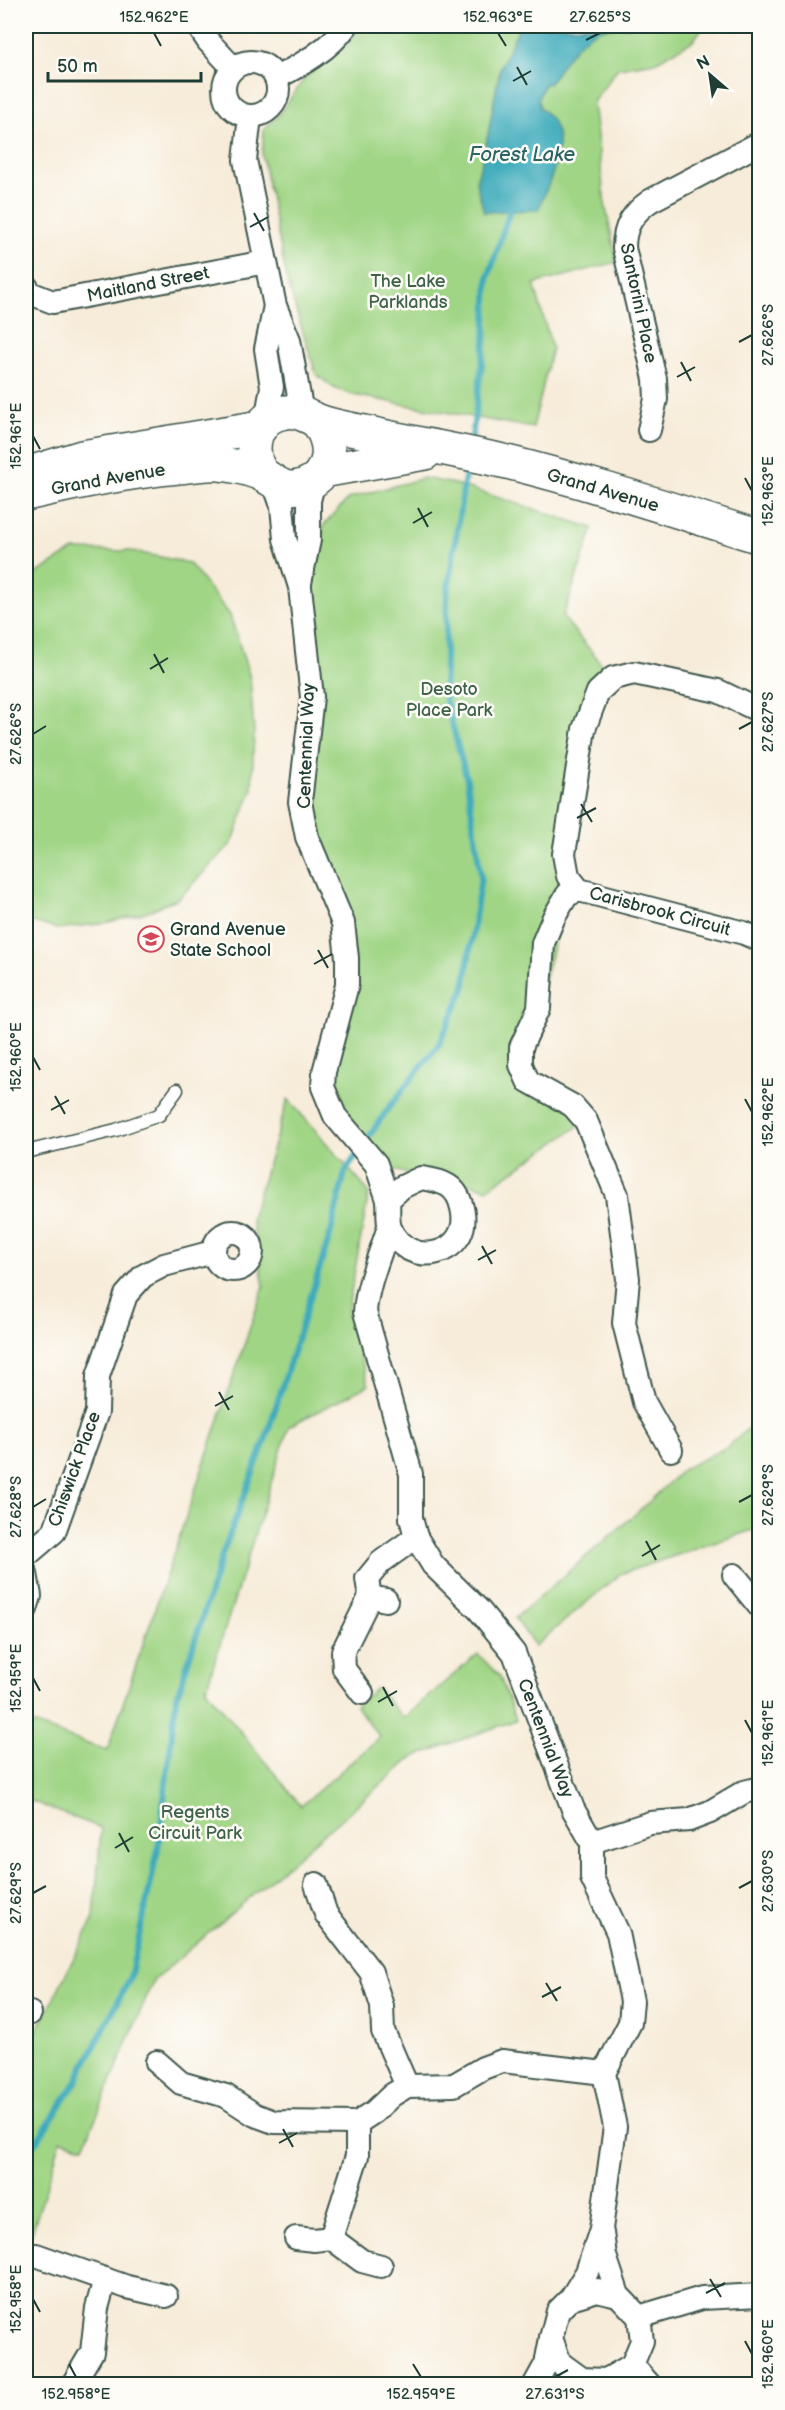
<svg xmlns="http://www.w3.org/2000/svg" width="785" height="2410" font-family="'Balsamiq Sans',sans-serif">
  <rect width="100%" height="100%" fill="#fdfcf7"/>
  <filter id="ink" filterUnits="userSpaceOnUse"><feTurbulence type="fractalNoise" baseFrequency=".0167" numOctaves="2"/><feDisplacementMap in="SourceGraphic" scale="12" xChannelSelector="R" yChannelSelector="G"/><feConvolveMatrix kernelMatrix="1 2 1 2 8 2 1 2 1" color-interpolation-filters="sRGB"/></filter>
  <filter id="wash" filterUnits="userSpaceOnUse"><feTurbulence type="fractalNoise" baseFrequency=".008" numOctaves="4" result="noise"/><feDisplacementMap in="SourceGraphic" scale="24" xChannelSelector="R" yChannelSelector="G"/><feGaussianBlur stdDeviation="1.35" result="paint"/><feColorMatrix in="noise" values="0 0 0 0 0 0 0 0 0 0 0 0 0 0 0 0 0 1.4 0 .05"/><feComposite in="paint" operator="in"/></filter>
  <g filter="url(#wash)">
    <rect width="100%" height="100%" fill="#f7ecd9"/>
    <!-- green -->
    <g fill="#a0d585" stroke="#60895c" stroke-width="1.5">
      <path d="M 360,26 L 520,26 L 500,68 L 485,151 L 476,182 L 540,108 L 538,99 L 545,83 L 549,83 C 561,67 573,44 590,33 C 606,22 681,26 704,26 L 693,41 L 655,62 L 618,68 L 593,102 L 605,204 L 617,262 L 534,284 L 552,348 L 533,428 L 353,395 L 334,388 L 316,374 L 288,284 L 262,156 L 264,129 L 278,116 L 307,75 L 347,45 Z"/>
      <polygon points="424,478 459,485 593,528 563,617 613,678 598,692 567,895 521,1065 586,1121 487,1189 446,1176 421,1178 376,1164 328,1102 347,958 307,837 312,697 300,587 324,525 349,498"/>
      <polygon points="74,550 131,551 189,563 230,615 250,678 254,732 252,790 232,843 179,898 149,911 106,923 57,929 26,920 26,580"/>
      <polygon points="288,1099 369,1192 347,1314 369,1385 289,1426 206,1689 301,1806 380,1737 355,1706 377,1688 403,1718 478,1654 500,1677 516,1720 413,1757 153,1981 84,2146 61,2140 26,2252 26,2028 37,2031 94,1918 101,1828 26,1799 26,1721 107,1751 264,1286 251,1218"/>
      <polygon points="759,1418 759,1528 620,1574 535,1646 515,1618 648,1503 683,1469 729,1446"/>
    </g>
    <!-- water -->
    <path fill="#3dabbb" stroke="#2e7478" stroke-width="1.5" d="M 520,26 L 633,26 C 625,28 617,26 609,27 C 580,32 565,61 549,84 L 545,83 L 538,98 L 540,108 C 575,134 551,178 538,210 L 484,212 L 476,182 L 485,151 L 500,68 Z"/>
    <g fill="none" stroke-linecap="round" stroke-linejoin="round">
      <!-- stream -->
      <g stroke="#3dabbb" stroke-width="6">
        <polyline points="471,444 485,342 488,278 512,204"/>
        <polyline points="26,2157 75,2084 130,1978 158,1849 176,1700 222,1555 265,1441 331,1232 345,1172 387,1110 439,1044 464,989 481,877 467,780 444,694 447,596 467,463"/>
      </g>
    </g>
  </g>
  <g filter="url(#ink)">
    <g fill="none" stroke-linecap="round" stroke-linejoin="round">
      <!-- lane casing -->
      <g stroke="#3f574d" stroke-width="15">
        <polyline id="lane" points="26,1152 116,1130 159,1115 177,1090"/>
      </g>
      <!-- street casing -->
      <g stroke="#3f574d" stroke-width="26">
        <g id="street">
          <polyline points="198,26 208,41 233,68"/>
          <circle cx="251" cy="89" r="27"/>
          <path d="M 276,78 C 301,65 330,49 346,26"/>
          <polyline points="250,116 245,160 275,306 289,340 300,402 305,414"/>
          <polyline points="26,286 30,293 53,302 266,262"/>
          <polyline points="266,421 272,387 266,349 275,306"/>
          <path d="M 649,430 L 656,399 L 655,379 L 624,248 C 624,226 633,213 650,201 L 760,143"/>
          <polyline points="274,483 282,506 285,539 300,587 312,697 300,802 307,837 343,923 347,958 347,985 324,1072 323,1087 335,1116 376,1164 388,1200"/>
          <polyline points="300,583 309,540 309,501 314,480"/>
          <polyline points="760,711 718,691 634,673 613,678 598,692 584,729 564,854 568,876 579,890 744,933 760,940"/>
          <polyline points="579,890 567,895 554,917 543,943 539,1008 521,1047 521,1065 528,1081 573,1106 586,1121 617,1195 628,1279 624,1323 644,1402 671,1450"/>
          <path d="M 421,1178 C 443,1181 457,1185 462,1208 C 474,1255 408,1272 390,1228 C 387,1220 389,1208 388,1200 L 402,1187 Z"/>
          <path d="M 389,1226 C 381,1254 367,1283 365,1312 L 411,1474 L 411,1518 L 416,1537 L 433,1565 L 479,1610 L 514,1653 L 573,1809 L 592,1842 L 592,1878 L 618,1933 L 632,2001 L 630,2023 L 604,2073 L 615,2127 L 601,2229 L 587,2272 L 571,2298"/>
          <circle cx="233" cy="1251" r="19"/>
          <polyline points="26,1556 54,1532 97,1412 98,1376 126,1295 143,1276 164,1265 213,1252"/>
          <polyline points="26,1574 30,1596 26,1609"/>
          <polyline points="734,1575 760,1607"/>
          <polyline points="386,1600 370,1597 367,1579 381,1562 416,1537"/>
          <polyline points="362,1693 344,1669 343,1651 370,1597"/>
          <polyline points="592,1842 650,1823 689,1820 710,1812 744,1792 760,1788"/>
          <polyline points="316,1884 326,1914 371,1972 382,2006 383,2031 407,2086"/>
          <polyline points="26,2012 30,2013"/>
          <polyline points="157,2062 181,2083 226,2096 255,2115 274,2122 357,2123 374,2112 392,2095 407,2086 454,2085 483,2068 502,2061 604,2073"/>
          <polyline points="602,2233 605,2256 618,2295 639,2317 642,2341 632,2365 606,2380 582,2379 560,2363 551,2338 558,2311 571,2298 597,2290 618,2295"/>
          <polyline points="296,2238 314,2240 331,2238 362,2261 381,2266"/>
          <polyline points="331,2238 357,2156 357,2123"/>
          <polyline points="36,2255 127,2287 166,2296"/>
          <polyline points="639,2317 702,2298 760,2295"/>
          <polyline points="632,2365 649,2384"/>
          <polyline points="73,2384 92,2352 97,2308 105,2279"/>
          <polyline points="535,2384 546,2364 551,2338"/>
        </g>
      </g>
      <!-- secondary casing -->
      <g stroke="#3f574d" stroke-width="36">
        <g id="secondary">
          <polyline points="322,471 425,453"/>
          <polyline points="33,472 82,457 261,427"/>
          <path d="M 262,474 C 247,450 253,416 286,412 C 299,410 305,416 316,420 C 331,426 349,429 365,432 C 412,443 460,451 507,462 C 592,483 676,511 760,537"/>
          <path d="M 26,494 C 76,482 127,472 178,467 C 191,466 206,463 219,464 C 233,465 246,468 259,473 C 276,480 282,494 305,485 C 335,473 333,442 316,420"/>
        </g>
      </g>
      <!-- lane -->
      <use href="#lane" stroke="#fff" stroke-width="12"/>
      <!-- street -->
      <use href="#street" stroke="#fff" stroke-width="22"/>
      <!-- secondary -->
      <use href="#secondary" stroke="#fff" stroke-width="33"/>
    </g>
  </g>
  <!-- ticks -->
  <path fill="none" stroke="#1f3d34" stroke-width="2" d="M 154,33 L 161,46M 498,33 L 506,46M 586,40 L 600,33M 517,67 L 527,85M 513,81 L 531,71M 254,213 L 264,231M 250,227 L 268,217M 739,342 L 752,335M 681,362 L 691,381M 677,377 L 695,367M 33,436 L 40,449M 745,478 L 752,491M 418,508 L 428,527M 413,523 L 432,512M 154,654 L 164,673M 150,669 L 168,658M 739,729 L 752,722M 33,734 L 46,726M 581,804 L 592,822M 577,818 L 596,808M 318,950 L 328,968M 314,964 L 332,954M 33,1057 L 40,1070M 55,1096 L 65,1114M 745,1099 L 752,1112M 51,1110 L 69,1100M 482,1246 L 492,1264M 478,1260 L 496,1250M 219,1392 L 229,1410M 215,1406 L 233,1396M 739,1502 L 752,1495M 33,1507 L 46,1499M 646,1541 L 656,1560M 642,1556 L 660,1545M 33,1678 L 40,1691M 383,1687 L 393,1706M 378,1702 L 397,1691M 745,1720 L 752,1733M 119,1833 L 129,1852M 115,1848 L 133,1837M 739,1888 L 752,1881M 33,1893 L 46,1886M 546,1983 L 557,2001M 542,1997 L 561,1987M 283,2129 L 293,2147M 279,2143 L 297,2133M 710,2279 L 721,2297M 706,2293 L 725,2283M 33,2299 L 40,2312M 745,2341 L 752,2354M 69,2364 L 76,2377M 413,2364 L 421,2377M 555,2377 L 568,2370"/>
  <!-- icons -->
  <defs>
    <g id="school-ring" transform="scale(1.35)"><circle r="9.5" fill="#fdfcf7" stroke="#d1495b" stroke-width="1.5"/><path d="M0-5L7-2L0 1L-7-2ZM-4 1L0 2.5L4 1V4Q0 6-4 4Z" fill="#d1495b"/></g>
  </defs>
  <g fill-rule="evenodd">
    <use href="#school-ring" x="151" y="939"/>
  </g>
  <g text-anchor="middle" stroke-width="5" stroke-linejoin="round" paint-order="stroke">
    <!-- park labels -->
    <g font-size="18" fill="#3f6348" stroke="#fdfcf7">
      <text x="408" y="287">The Lake<tspan x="408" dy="21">Parklands</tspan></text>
      <text x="449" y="695">Desoto<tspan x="449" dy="21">Place Park</tspan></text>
      <text x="195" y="1818">Regents<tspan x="195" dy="21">Circuit Park</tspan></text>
    </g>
    <!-- street labels -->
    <g font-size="18" fill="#1f3d34" stroke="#fdfcf7">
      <text transform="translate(148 284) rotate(-11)" y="6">Maitland Street</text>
      <text transform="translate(639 303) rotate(78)" y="6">Santorini Place</text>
      <text transform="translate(108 479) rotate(-10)" y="6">Grand Avenue</text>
      <text transform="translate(603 490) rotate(16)" y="6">Grand Avenue</text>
      <text transform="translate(306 746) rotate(-88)" y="6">Centennial Way</text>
      <text transform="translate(660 911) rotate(15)" y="6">Carisbrook Circuit</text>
      <text transform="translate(74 1469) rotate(-70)" y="6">Chiswick Place</text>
      <text transform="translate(546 1738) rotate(69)" y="6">Centennial Way</text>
    </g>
    <!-- poi labels -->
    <g font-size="18" fill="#1f3d34" stroke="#fdfcf7" text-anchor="start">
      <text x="170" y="935">Grand Avenue<tspan x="170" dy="21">State School</tspan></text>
    </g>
    <!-- water labels -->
    <g font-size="20" font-style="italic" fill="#2a6463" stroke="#fdfcf7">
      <text x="522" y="161">Forest Lake</text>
    </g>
  </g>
  <!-- margin -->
  <rect width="785" height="2410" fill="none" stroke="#fdfcf7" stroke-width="66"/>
  <!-- north arrow -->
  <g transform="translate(710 75) rotate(331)" stroke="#fdfcf7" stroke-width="4.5" paint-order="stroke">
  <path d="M0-4.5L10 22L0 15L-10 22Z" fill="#1f3d34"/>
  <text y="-9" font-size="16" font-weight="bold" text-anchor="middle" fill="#1f3d34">N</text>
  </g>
  <!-- scale -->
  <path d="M48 72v9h153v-9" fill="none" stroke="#1f3d34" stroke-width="3"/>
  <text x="57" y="72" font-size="18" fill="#1f3d34" stroke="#fdfcf7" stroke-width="4.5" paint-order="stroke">50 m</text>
  <rect x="33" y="33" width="719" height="2344" fill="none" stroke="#1f3d34" stroke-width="2"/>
  <g font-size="15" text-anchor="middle" fill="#1f3d34">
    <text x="154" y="22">152.962°E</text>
    <text x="498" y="22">152.963°E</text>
    <text x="600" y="22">27.625°S</text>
    <text transform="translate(768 335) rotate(-90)" y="5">27.626°S</text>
    <text transform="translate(16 436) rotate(-90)" y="5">152.961°E</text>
    <text transform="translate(768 491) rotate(-90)" y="5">152.963°E</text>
    <text transform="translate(768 722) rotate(-90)" y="5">27.627°S</text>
    <text transform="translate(16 734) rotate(-90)" y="5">27.626°S</text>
    <text transform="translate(16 1057) rotate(-90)" y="5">152.960°E</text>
    <text transform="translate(768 1112) rotate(-90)" y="5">152.962°E</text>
    <text transform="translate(768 1495) rotate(-90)" y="5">27.629°S</text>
    <text transform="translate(16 1507) rotate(-90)" y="5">27.628°S</text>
    <text transform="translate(16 1678) rotate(-90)" y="5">152.959°E</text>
    <text transform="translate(768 1733) rotate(-90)" y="5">152.961°E</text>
    <text transform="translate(768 1881) rotate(-90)" y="5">27.630°S</text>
    <text transform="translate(16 1893) rotate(-90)" y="5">27.629°S</text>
    <text transform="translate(16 2299) rotate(-90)" y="5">152.958°E</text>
    <text transform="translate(768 2354) rotate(-90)" y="5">152.960°E</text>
    <text x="76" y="2399">152.958°E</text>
    <text x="421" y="2399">152.959°E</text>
    <text x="555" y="2399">27.631°S</text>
  </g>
</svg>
